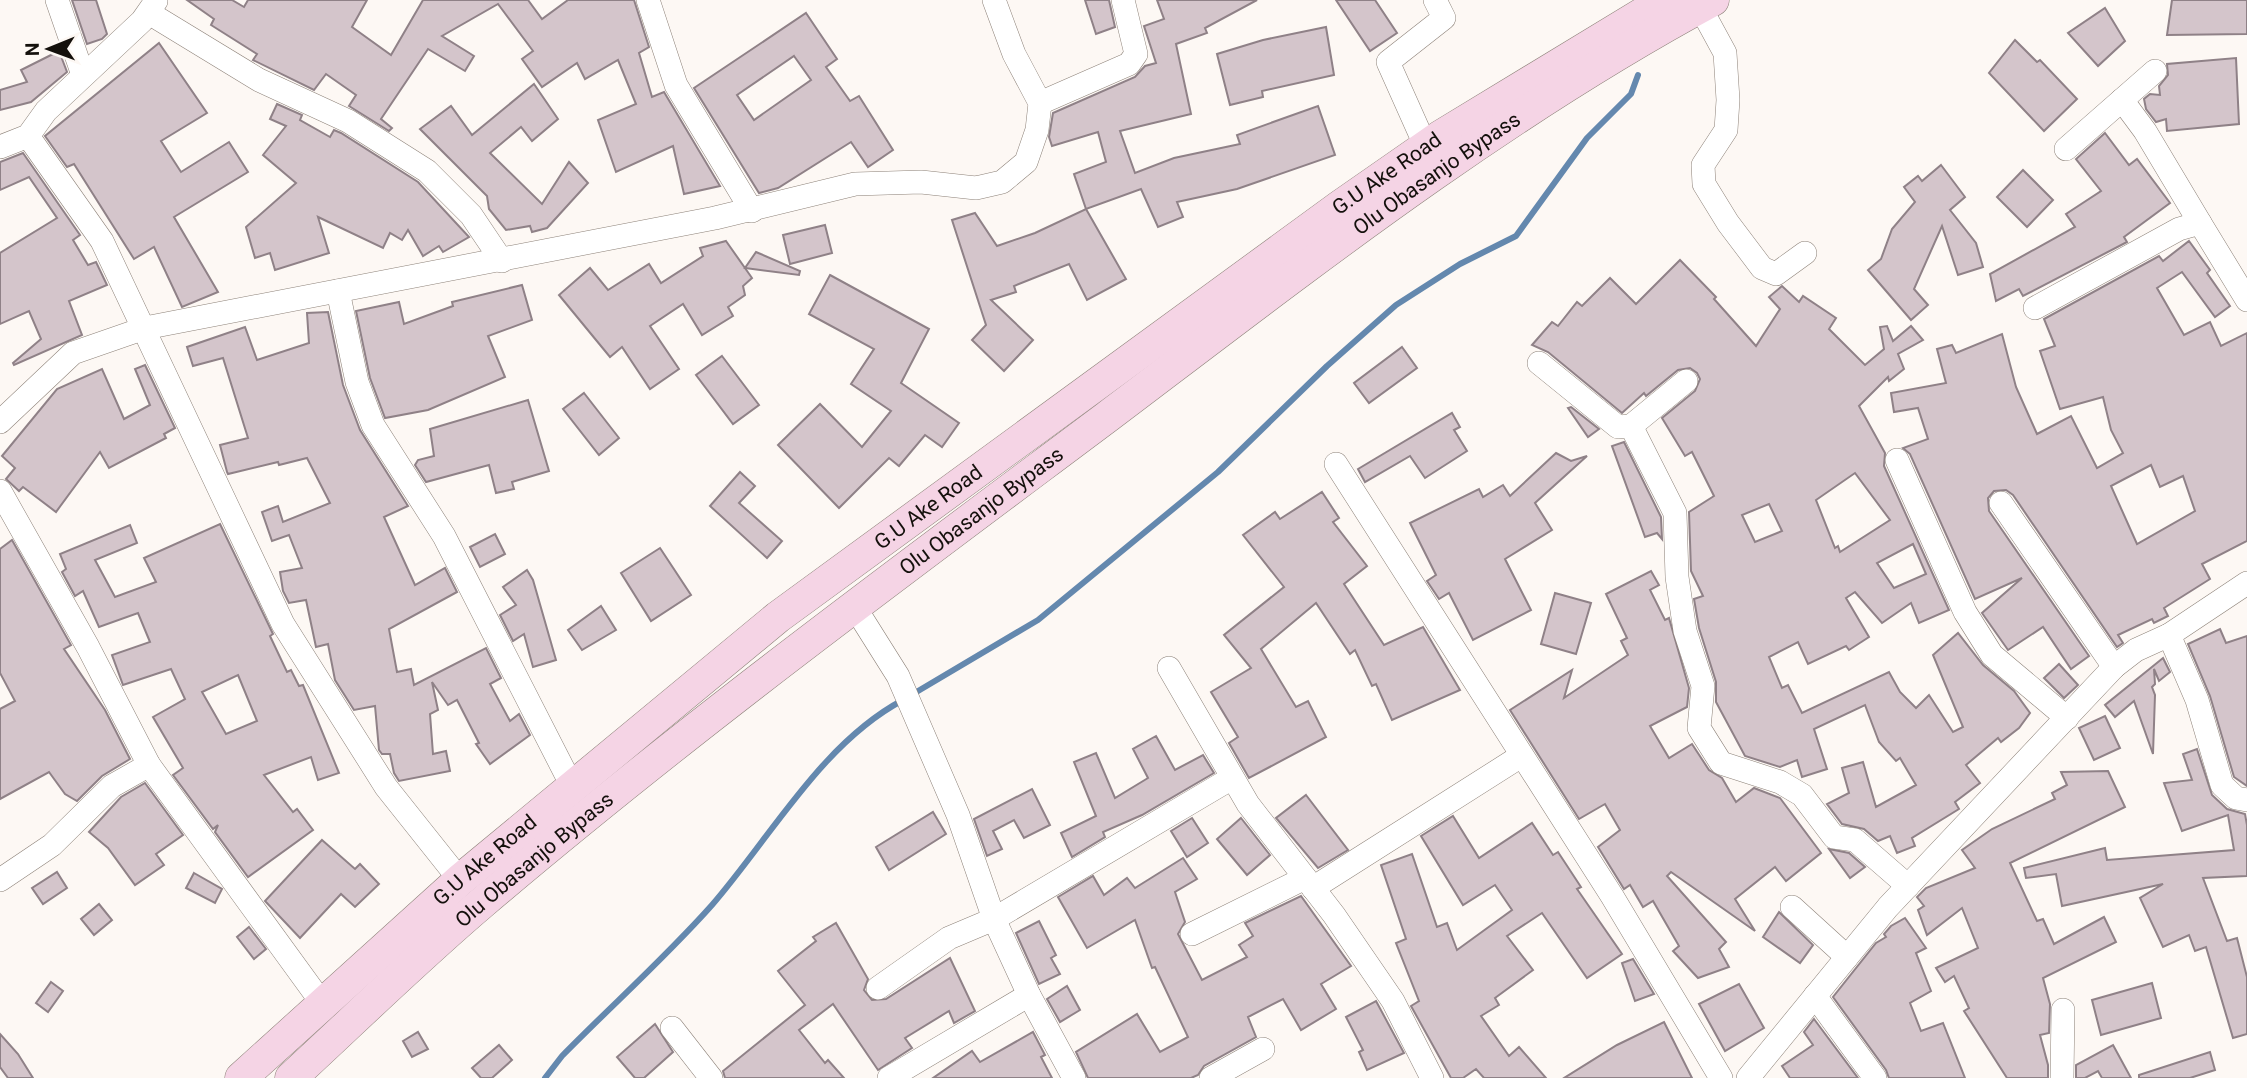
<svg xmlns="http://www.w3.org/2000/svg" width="2247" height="1078" font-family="Roboto,sans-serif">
  <rect width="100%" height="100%" fill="#fdf8f4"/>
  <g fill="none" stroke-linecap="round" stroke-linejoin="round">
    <!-- stream -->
    <g stroke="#6488ae" stroke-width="6">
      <polyline points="913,694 1038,620 1218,472 1327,366 1396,305 1460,264 1516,236 1587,138 1631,94 1638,75"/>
      <path d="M 545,1078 L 562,1056 C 611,1006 665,958 712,905 C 771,837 822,743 903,700"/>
    </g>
  </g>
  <!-- building -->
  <g fill="#d4c5cb" stroke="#8f8187" stroke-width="2" fill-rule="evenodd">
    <polygon points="72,0 96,0 107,34 102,39 87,44"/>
    <polygon points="187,0 232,0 244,7 248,0 367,0 352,27 391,55 423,0 528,0 542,19 568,0 634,0 649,47 639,53 652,97 664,92 720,186 684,194 673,146 616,172 598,120 636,104 618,60 585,79 577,63 542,87 522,59 533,51 498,4 442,36 474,56 465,71 428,49 381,119 392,128 389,131 349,106 356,95 326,74 314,90 253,60 257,54 211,25 214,19"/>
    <polygon points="1085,0 1109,0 1115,27 1096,34"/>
    <polygon points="1157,0 1257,0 1205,28 1207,33 1176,44 1191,114 1120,131 1135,173 1174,158 1240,144 1237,135 1318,106 1335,155 1237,189 1177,202 1183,217 1158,227 1141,189 1086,209 1074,174 1106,162 1098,132 1052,146 1049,137 1053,113 1135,77 1145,66 1156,63 1144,26 1164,19"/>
    <polygon points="1336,0 1375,0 1397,33 1370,51"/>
    <polygon points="2172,0 2247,0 2247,34 2167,35"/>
    <polygon points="2105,8 2125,41 2098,66 2068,33"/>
    <path d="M 806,13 L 837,59 L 826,67 L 850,101 L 859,96 L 893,150 L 868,167 L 851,142 L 778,188 L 759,193 L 694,88 ZM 794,56 L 811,80 L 754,120 L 737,95 Z"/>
    <polygon points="1326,27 1334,75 1262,91 1263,97 1230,105 1217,54 1263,40"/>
    <polygon points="2015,40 2037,62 2040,60 2077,99 2044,131 1989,73"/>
    <polygon points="159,43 207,113 161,141 181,172 229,142 248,172 174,217 218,292 182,307 154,247 134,259 74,164 67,167 45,136"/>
    <polygon points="59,51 67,72 31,102 0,110 0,90 27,82 21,70"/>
    <polygon points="2236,58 2239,124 2167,131 2166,119 2156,122 2146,109 2144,99 2150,94 2160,95 2159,86 2168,75 2167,64"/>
    <polygon points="534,84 558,119 532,141 521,127 490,153 542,204 569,162 588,183 547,228 532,232 530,226 506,230 489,209 487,196 420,129 451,106 472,135"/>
    <polygon points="277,104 302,115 300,120 330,137 334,130 341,133 418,182 469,237 443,252 439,246 423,256 408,230 402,240 390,233 383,248 318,217 329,253 275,270 270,253 255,258 246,227 296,183 263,155 286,126 270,119"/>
    <polygon points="2105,133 2129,165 2137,159 2170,203 2124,237 2127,242 2023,296 2019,289 1996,301 1990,274 2075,227 2066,214 2101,191 2076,159"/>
    <polygon points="23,153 80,235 73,240 88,265 96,262 107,285 69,301 82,335 14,365 13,363 41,339 29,311 0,324 0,253 57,218 29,177 0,190 0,162"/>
    <polygon points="1941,165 1965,197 1950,210 1976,243 1983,267 1958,275 1942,226 1914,289 1928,305 1911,320 1868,270 1881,259 1892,229 1915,202 1904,187 1918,176 1922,181"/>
    <polygon points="2023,170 2053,200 2027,227 1997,197"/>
    <polygon points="1086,209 1126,279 1087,300 1069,264 1014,286 1016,292 991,300 1033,340 1004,371 972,340 986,325 952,220 975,213 997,246 1035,233"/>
    <polygon points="825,225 832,253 790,264 783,235"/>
    <polygon points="726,241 752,278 743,286 745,295 728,307 733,316 702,335 683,304 650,326 679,369 650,389 622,347 610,357 559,295 590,268 608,290 649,264 661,283 703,256 700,248"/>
    <path d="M 2189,241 L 2210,270 L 2207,273 L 2230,306 L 2215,317 L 2182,272 L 2157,288 L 2184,335 L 2210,322 L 2221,346 L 2247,333 L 2247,541 L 2202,564 L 2210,579 L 2164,608 L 2168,616 L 2154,623 L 2152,619 L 2118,635 L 2123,643 L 2117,647 L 2013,495 L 2006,490 L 1994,491 L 1988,498 L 1989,511 L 2089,656 L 2071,669 L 2043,627 L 2008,650 L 1982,613 L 2022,578 L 1975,599 L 1910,454 L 1903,448 L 1928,439 L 1918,408 L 1894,412 L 1891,393 L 1946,383 L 1937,349 L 1952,345 L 1956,353 L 2002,334 L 2016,387 L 2037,434 L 2071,416 L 2097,468 L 2123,453 L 2111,430 L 2103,397 L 2060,409 L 2040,351 L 2055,346 L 2044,319 L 2159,256 L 2163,261 ZM 2151,465 L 2160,487 L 2183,476 L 2195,511 L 2137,544 L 2111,486 Z"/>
    <polygon points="756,252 800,271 799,275 745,268"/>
    <path d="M 1680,260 L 1716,297 L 1714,299 L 1756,346 L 1780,309 L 1769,297 L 1782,286 L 1799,302 L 1803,296 L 1836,318 L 1829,329 L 1865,365 L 1884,349 L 1880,327 L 1887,326 L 1893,341 L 1911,326 L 1923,340 L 1898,354 L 1904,369 L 1889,381 L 1888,377 L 1859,406 L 1885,453 L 1884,466 L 1949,610 L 1919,623 L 1911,603 L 1882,623 L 1855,592 L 1846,598 L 1869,637 L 1849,650 L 1846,646 L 1808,664 L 1798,642 L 1769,657 L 1782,688 L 1788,685 L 1802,713 L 1889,672 L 1900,692 L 1916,708 L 1929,695 L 1953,732 L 1963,727 L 1933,655 L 1958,633 L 1983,665 L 2014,691 L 2030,713 L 2019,728 L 2001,742 L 1998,738 L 1966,765 L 1980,783 L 1955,802 L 1959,809 L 1912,838 L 1915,846 L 1897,853 L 1890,836 L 1878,841 L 1864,829 L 1842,824 L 1827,804 L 1849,793 L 1842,768 L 1863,762 L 1876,807 L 1916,785 L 1900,758 L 1896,761 L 1879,742 L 1865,705 L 1814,729 L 1827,769 L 1802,777 L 1797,760 L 1780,767 L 1745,756 L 1716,702 L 1716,682 L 1699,628 L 1694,599 L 1703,596 L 1691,571 L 1689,512 L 1714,496 L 1692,452 L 1685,456 L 1662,418 L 1695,391 L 1700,379 L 1697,373 L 1690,368 L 1678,370 L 1646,396 L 1644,393 L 1622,413 L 1548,352 L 1532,345 L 1552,322 L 1558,326 L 1577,302 L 1582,306 L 1610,278 L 1636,304 ZM 1855,473 L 1890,520 L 1840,552 L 1838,546 L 1835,548 L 1816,500 ZM 1769,504 L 1782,531 L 1755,542 L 1742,515 ZM 1913,544 L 1926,574 L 1894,588 L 1877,563 Z"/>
    <polygon points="830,275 929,329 901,383 959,423 942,447 925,435 899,466 889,458 839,508 778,445 820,404 862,447 891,411 851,384 874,349 809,314"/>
    <polygon points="522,285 532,320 488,336 505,377 428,410 385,418 370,378 356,311 399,302 404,324 453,306 452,302"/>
    <polygon points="328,312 343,385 360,430 408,506 384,517 415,585 445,568 457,592 389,629 397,672 411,669 414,685 486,648 501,678 490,684 510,721 519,714 530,735 490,764 476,744 479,743 457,700 448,705 432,682 438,710 430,714 433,754 446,751 450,771 399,781 394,773 390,754 382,754 379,750 375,706 354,710 335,680 328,644 316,647 306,600 289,603 283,591 280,572 302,568 289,535 272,541 262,512 278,506 283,522 330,503 307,458 279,465 278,462 228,474 227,472 220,445 248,438 223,358 193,366 187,347 245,327 257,360 309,343 307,313"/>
    <polygon points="1402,347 1417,368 1369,403 1354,383"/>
    <polygon points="722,356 759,405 733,424 696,375"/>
    <polygon points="145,365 175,428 164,434 166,438 109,468 100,452 56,512 23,487 19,491 6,479 15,468 2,456 57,389 102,369 124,419 150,405 135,369"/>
    <polygon points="584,393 619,438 599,455 563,409"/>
    <polygon points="528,400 549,471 512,482 514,489 496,493 489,465 426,482 415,465 418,460 434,456 430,429"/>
    <polygon points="1571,407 1599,429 1588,437 1568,408"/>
    <polygon points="1452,413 1460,427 1454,430 1467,451 1425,478 1410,456 1365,482 1358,469"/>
    <polygon points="1624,442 1661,517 1662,539 1657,533 1645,537 1612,446"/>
    <polygon points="1556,453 1571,461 1587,456 1535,503 1552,530 1505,559 1531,610 1473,640 1449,593 1439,599 1427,581 1436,575 1410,523 1479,489 1483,497 1503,485 1510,496"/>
    <polygon points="740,472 755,486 739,503 782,541 767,558 710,506"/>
    <polygon points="1322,492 1339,518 1333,522 1367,566 1344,584 1384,645 1423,627 1460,690 1392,720 1376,684 1372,686 1355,650 1350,654 1316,603 1261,649 1296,707 1308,701 1326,737 1249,778 1229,743 1238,737 1211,692 1251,668 1224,635 1284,587 1243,535 1275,512 1280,519"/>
    <path d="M 220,524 L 273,634 L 270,636 L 287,672 L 291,670 L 299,686 L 303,685 L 339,773 L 318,780 L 311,757 L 264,775 L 293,812 L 297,809 L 313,830 L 248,877 L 215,832 L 218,825 L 213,829 L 173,775 L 183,768 L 153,717 L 185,699 L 171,669 L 123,685 L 112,655 L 150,642 L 138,613 L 99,627 L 83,591 L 75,596 L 62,572 L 66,569 L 60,554 L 130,525 L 137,543 L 95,560 L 115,597 L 156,582 L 144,558 ZM 238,675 L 257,721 L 226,734 L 202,692 Z"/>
    <polygon points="495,534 505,554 480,567 470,547"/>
    <polygon points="12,540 71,645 64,649 105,710 130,759 102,776 77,801 65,794 49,772 0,799 0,709 15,701 0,673 0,549"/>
    <polygon points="660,548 691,595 651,621 621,573"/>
    <polygon points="527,570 533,580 556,660 533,667 524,634 513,641 500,615 516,605 503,587"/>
    <polygon points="1651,571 1659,585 1650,590 1665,620 1669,618 1689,688 1687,707 1650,726 1669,758 1692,744 1709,770 1722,778 1736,802 1754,788 1780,798 1821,853 1786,881 1775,867 1735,899 1755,931 1671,872 1667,876 1726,942 1719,949 1729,967 1698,978 1673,951 1679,946 1653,901 1643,907 1630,885 1624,889 1598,847 1620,830 1605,804 1579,819 1510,710 1572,670 1564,698 1628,655 1621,641 1627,638 1606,594"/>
    <polygon points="1555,593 1591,603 1576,654 1541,644"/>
    <polygon points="601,606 616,630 582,650 568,630"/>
    <polygon points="2220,629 2226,643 2247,636 2247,786 2234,777 2210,696 2188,644"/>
    <polygon points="2163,658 2170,672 2159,681 2154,669 2155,684 2152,687 2155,695 2153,754 2134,701 2115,717 2105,705"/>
    <polygon points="2059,664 2078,685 2064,698 2044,678"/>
    <polygon points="2105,716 2120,748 2094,760 2079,728"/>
    <polygon points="1156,736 1175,770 1203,755 1214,773 1142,815 1103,832 1105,837 1072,857 1061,833 1096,816 1074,762 1096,753 1115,798 1148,778 1133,749"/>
    <polygon points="2197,749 2212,795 2227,809 2245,814 2247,825 2247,876 2203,878 2227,941 2237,938 2247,977 2247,1034 2233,1038 2206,947 2195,951 2189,935 2163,947 2140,898 2163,884 2062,906 2056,874 2026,878 2024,868 2105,848 2107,860 2234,850 2228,815 2182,831 2164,783 2192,780 2183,754"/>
    <polygon points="2108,771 2125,807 2010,863 2037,921 2043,919 2054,944 2104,917 2116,942 2043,978 2050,1004 2049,1033 2040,1035 2048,1065 2048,1078 2007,1078 1964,1011 1969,1008 1954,976 1945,982 1936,968 1978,948 1962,908 1927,935 1918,910 1924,906 1917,897 1926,888 1975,868 1962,850 1992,829 2055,799 2052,793 2067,785 2061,772"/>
    <polygon points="145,783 183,835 156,854 164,865 135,885 108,848 89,832 121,797"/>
    <polygon points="1032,789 1050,825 1024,838 1014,820 993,831 1002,849 987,856 974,819"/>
    <polygon points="1306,795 1348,850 1318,868 1276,818"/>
    <polygon points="933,812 946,834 889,870 876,847"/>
    <polygon points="1453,816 1479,858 1532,823 1553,855 1558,852 1581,887 1577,889 1622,954 1587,978 1542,913 1507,936 1533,970 1495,998 1499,1005 1481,1016 1509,1056 1519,1047 1546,1078 1484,1078 1476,1069 1463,1078 1451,1078 1411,1006 1419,1001 1396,943 1406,939 1381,865 1412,854 1437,927 1447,923 1457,950 1512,910 1495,885 1463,905 1421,836"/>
    <polygon points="1192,818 1208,843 1187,857 1171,831"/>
    <polygon points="1241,818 1270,855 1247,875 1217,839"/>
    <polygon points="322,840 355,869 360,864 379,884 355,907 341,894 300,938 265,901"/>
    <polygon points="1829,849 1849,853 1865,867 1850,878"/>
    <polygon points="1183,858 1197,879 1175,892 1185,922 1178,934 1202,980 1247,957 1239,945 1253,936 1245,923 1301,896 1351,966 1321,984 1336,1009 1301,1030 1283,999 1248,1017 1256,1037 1204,1066 1198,1075 1191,1078 1088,1078 1076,1052 1137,1014 1160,1052 1188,1037 1155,967 1152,968 1135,920 1087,948 1058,897 1093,876 1104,895 1127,878 1135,888"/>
    <polygon points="57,872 67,888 43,904 32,888"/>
    <polygon points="194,873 222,889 215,903 186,888"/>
    <polygon points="99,904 112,920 94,935 81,919"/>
    <polygon points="1779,912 1813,945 1800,963 1763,937"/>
    <polygon points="1905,918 1926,948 1916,953 1931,991 1910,1003 1921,1031 1943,1023 1965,1078 1889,1078 1886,1070 1833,997 1876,943 1886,937 1884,934 1891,926"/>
    <polygon points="1039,921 1056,955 1051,958 1060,974 1039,984 1016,933"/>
    <polygon points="836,923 868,979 864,990 872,1000 886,999 950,958 975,1011 954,1023 949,1011 905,1038 912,1048 878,1070 833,1004 799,1030 825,1063 828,1060 844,1078 725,1078 723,1071 805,1005 778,971 816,941 813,937"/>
    <polygon points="249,927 266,949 254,959 237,937"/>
    <polygon points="1633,959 1654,994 1635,1001 1622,963"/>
    <polygon points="51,982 63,991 48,1012 36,1003"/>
    <polygon points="2152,983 2161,1018 2101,1035 2092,1000"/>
    <polygon points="1739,984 1764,1028 1725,1051 1699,1004"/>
    <polygon points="1067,986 1080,1010 1060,1022 1047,999"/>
    <polygon points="1376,1001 1404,1053 1367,1070 1359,1052 1363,1050 1346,1017"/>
    <polygon points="1814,1019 1858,1078 1790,1078 1782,1066 1813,1045 1804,1032"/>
    <polygon points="1664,1022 1692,1078 1564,1078 1617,1045"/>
    <polygon points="655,1024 673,1052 644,1078 635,1078 617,1057"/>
    <polygon points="418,1032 428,1049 412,1057 403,1041"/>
    <polygon points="1033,1032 1045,1055 1041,1057 1052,1078 933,1078 972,1051 980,1062"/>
    <polygon points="0,1034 18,1054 33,1078 8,1078 0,1067"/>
    <polygon points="499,1045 512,1060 492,1078 481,1078 472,1068"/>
    <polygon points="2113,1045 2131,1078 2102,1078 2098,1071 2085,1078 2076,1078 2076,1065"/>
    <polygon points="2210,1052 2215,1070 2190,1078 2139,1078 2139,1075"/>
  </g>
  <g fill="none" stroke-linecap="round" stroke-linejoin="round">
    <!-- street casing -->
    <g stroke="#8d8279" stroke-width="24">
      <g id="street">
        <polyline points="57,0 83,75"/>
        <polyline points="648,0 676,85 752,211"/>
        <polyline points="1700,7 1725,53 1728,100 1726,130 1703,165 1704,184 1728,223 1762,268 1776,274 1805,253"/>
        <polyline points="149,13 259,80 348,121 427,171 471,215 502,261"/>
        <polyline points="2122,100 2145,131 2200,223"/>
        <polyline points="1040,103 1129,64 1136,54 1123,0"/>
        <polyline points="28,136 102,241 283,624 386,787 460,880"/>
        <polyline points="0,147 28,136 46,111 142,21 156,1"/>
        <polyline points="1426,147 1388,62 1444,18 1435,0"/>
        <polyline points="2066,149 2155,71"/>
        <polyline points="338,291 357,382 373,425 444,536 572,786"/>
        <polyline points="2035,308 2179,229 2200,223 2247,300"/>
        <polyline points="1539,363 1618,427 1631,426 1675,513 1677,577 1685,631 1703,686 1699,728 1721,763 1780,782 1802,795 1834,837 1855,840 1908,886"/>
        <polyline points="0,422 73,353 145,328 715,218 855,184 921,182 976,188 1002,182 1026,162 1037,130 1040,103 1014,54 994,0"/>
        <polyline points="1631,426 1686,381"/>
        <polyline points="1897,460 1965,612 1992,655 2067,718"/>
        <polyline points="1336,464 1612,896 1721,1078"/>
        <polyline points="0,491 88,647 149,765 322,1003"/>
        <polyline points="2001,503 2114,667"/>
        <polyline points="854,606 898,676 958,815 994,919 1029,995 1074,1078"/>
        <polyline points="2169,635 2197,700 2222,785 2236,798 2247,800"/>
        <polyline points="1169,668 1248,804 1334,915 1393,1001 1432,1078"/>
        <polyline points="0,880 52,845 112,786 149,765"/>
        <polyline points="1313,888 1521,756"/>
        <polyline points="1792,907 1847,957"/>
        <polyline points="1192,934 1305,878"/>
        <polyline points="878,988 949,938 994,919 1232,778"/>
        <polyline points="1815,996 1875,1078"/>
        <polyline points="672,1028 711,1078"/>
        <polyline points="889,1078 1029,995"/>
        <polyline points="1211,1078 1263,1049"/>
        <polyline points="1748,1078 1888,907 2114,667 2136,650 2169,635 2247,583"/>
        <polyline points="2062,1078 2063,1010"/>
      </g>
    </g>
    <!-- secondary casing -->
    <g stroke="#8d8279" stroke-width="33">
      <g id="secondary">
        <path id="s1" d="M 241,1078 L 460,880 L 778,617 L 1339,207 L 1441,136 L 1665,0"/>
        <path id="s2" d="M 291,1078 C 355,1019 417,958 483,902 C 684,731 896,575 1107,417 C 1303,269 1496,117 1713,0"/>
      </g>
    </g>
    <!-- street -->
    <use href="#street" stroke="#fff" stroke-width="23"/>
    <!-- secondary -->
    <use href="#secondary" stroke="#f5d4e5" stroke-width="32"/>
  </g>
  <g text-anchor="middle" stroke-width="6" stroke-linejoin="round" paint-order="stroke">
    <!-- street labels -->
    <g font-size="21" fill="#14100c" stroke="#fdf8f4">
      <text dy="7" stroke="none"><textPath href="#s2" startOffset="1461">Olu Obasanjo Bypass</textPath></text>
      <text dy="7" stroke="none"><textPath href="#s1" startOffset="1461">G.U Ake Road</textPath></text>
      <text dy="7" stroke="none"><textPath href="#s1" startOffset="894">G.U Ake Road</textPath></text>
      <text dy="7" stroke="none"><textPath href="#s2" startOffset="894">Olu Obasanjo Bypass</textPath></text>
      <text dy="7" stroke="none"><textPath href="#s1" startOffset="327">G.U Ake Road</textPath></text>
      <text dy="7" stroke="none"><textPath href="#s2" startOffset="327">Olu Obasanjo Bypass</textPath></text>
    </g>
  </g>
  <!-- north arrow -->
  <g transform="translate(49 49) rotate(269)" stroke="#fdf8f4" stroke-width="5" paint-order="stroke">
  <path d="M0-5L12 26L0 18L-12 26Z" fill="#14100c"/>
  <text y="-10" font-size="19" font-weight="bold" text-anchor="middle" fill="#14100c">N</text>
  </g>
</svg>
